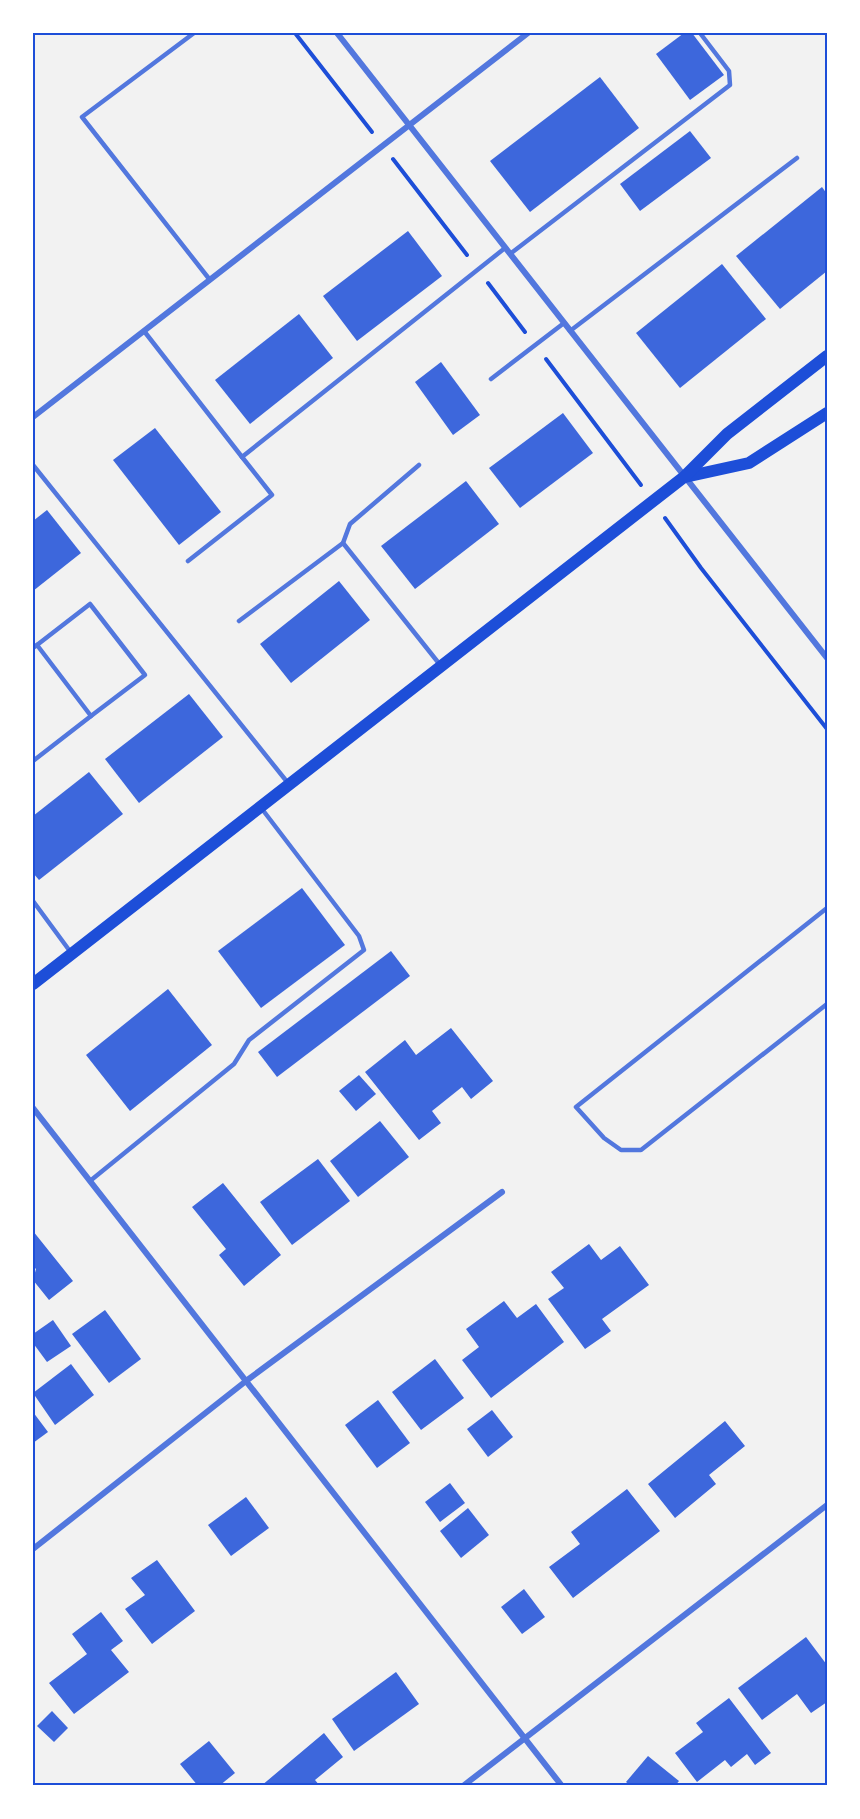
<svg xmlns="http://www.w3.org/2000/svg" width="860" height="1819" font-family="Montserrat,sans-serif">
  <rect width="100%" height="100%" fill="#f2f2f2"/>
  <!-- building -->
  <g fill="#3d67dc">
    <polygon points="684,33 692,33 724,75 690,100 656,54"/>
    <polygon points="600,77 639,128 530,212 490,161"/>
    <polygon points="690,131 711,158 640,211 620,184"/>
    <polygon points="822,187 827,194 827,271 780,309 736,256"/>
    <polygon points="408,231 442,276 357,341 323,296"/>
    <polygon points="722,264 766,319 680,388 636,333"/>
    <polygon points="299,314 333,358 250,424 215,380"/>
    <polygon points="441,362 480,415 453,435 415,382"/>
    <polygon points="563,413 593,453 520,508 489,468"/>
    <polygon points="155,428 221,512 179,545 113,460"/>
    <polygon points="466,481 499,524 415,589 381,546"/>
    <polygon points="47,510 81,553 33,591 33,521"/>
    <polygon points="339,581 370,620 291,683 260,644"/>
    <polygon points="189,694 223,737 139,803 105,759"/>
    <polygon points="89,772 123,814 39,880 33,873 33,816"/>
    <polygon points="302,888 345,945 261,1008 218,951"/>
    <polygon points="391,951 410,976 277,1077 258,1052"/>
    <polygon points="168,989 212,1045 130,1111 86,1055"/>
    <polygon points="451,1028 493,1081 471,1099 462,1087 432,1111 441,1123 419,1140 365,1072 405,1040 416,1055"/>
    <polygon points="359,1075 376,1094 356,1111 339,1091"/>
    <polygon points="380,1121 409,1157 358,1197 330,1161"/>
    <polygon points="318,1159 350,1201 292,1245 260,1202"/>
    <polygon points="223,1183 281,1255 244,1286 219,1255 226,1249 192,1207"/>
    <polygon points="33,1231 73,1281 49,1300 33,1280 36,1269 33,1266"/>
    <polygon points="589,1244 601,1260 620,1246 649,1285 602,1319 611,1331 585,1349 548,1299 564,1288 551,1272"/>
    <polygon points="504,1301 517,1318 536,1304 564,1342 491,1398 462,1360 479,1347 466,1329"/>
    <polygon points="105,1310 141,1359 109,1383 72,1334"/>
    <polygon points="53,1320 71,1346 47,1362 33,1343 33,1334"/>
    <polygon points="435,1359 464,1398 421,1430 392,1392"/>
    <polygon points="71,1364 94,1395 55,1425 33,1393"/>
    <polygon points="378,1400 410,1443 377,1468 345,1425"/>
    <polygon points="492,1410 513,1437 488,1457 467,1429"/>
    <polygon points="33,1412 48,1432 33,1443"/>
    <polygon points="725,1421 745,1446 709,1475 716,1484 675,1518 648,1484"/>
    <polygon points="450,1483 465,1503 440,1522 425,1502"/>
    <polygon points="627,1489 660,1531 573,1598 549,1567 580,1544 571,1532"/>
    <polygon points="246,1497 269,1528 231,1556 208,1525"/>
    <polygon points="468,1508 489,1535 461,1558 440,1531"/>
    <polygon points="157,1560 195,1611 152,1644 125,1609 145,1595 131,1578"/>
    <polygon points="524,1589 545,1617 522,1634 501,1607"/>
    <polygon points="101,1612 123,1641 111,1650 129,1672 74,1714 49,1683 87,1654 72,1634"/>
    <polygon points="806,1637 827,1665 827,1702 811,1713 797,1694 762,1720 738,1688"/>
    <polygon points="396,1672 419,1704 354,1751 332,1719"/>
    <polygon points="729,1698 771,1753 755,1765 747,1754 731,1767 725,1760 697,1782 675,1753 703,1732 696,1723"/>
    <polygon points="52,1711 68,1728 54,1742 37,1726"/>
    <polygon points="324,1733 343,1757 315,1780 320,1786 261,1786"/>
    <polygon points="209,1741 235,1773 219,1786 198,1786 180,1764"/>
    <polygon points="648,1756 679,1781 675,1786 631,1786 626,1782"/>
  </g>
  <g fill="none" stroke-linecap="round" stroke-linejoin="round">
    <!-- path -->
    <g stroke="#1d4ed8" stroke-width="4">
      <polyline points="295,33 372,132"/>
      <polyline points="393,159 467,255"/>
      <polyline points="488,283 525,332"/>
      <polyline points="546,359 641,485"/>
      <polyline points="665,518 701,568 827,729"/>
    </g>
    <!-- service -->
    <g stroke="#5277de" stroke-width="4.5">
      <polyline points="194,33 82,117 210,280"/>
      <polyline points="510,254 730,85 729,71 700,33"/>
      <polyline points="144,331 242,457 505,248"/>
      <polyline points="570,331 797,158"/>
      <polyline points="491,379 564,323"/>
      <polyline points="33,465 288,783"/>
      <polyline points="343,543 350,524 419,465"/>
      <polyline points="188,561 272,495 242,457"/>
      <polyline points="239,621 343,543 441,666"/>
      <polyline points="37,645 90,604 145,675 91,716"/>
      <polyline points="33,648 37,645 91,716 33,761"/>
      <polyline points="33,901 72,954"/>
      <polyline points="827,908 576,1107 604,1138 621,1150 641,1150 827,1004"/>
      <polyline points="90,1181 234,1064 249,1040 364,950 359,936 262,809"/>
    </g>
    <!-- minor -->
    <g stroke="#5277de" stroke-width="6">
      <polyline points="337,33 827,658"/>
      <polyline points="33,417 528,33"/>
      <polyline points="33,1108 562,1786"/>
      <polyline points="33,1549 246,1381 502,1192"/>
      <polyline points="463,1786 827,1505"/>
    </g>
    <!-- secondary -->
    <g stroke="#1d4ed8" stroke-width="12">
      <polyline points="685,477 749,463 827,413"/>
      <polyline points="33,984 684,477 727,434 827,356"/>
    </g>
  </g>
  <!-- border -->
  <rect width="860" height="1819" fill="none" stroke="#ffffff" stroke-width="69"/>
  <rect x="34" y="34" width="792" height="1750" fill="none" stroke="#1d4ed8" stroke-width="2"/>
</svg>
